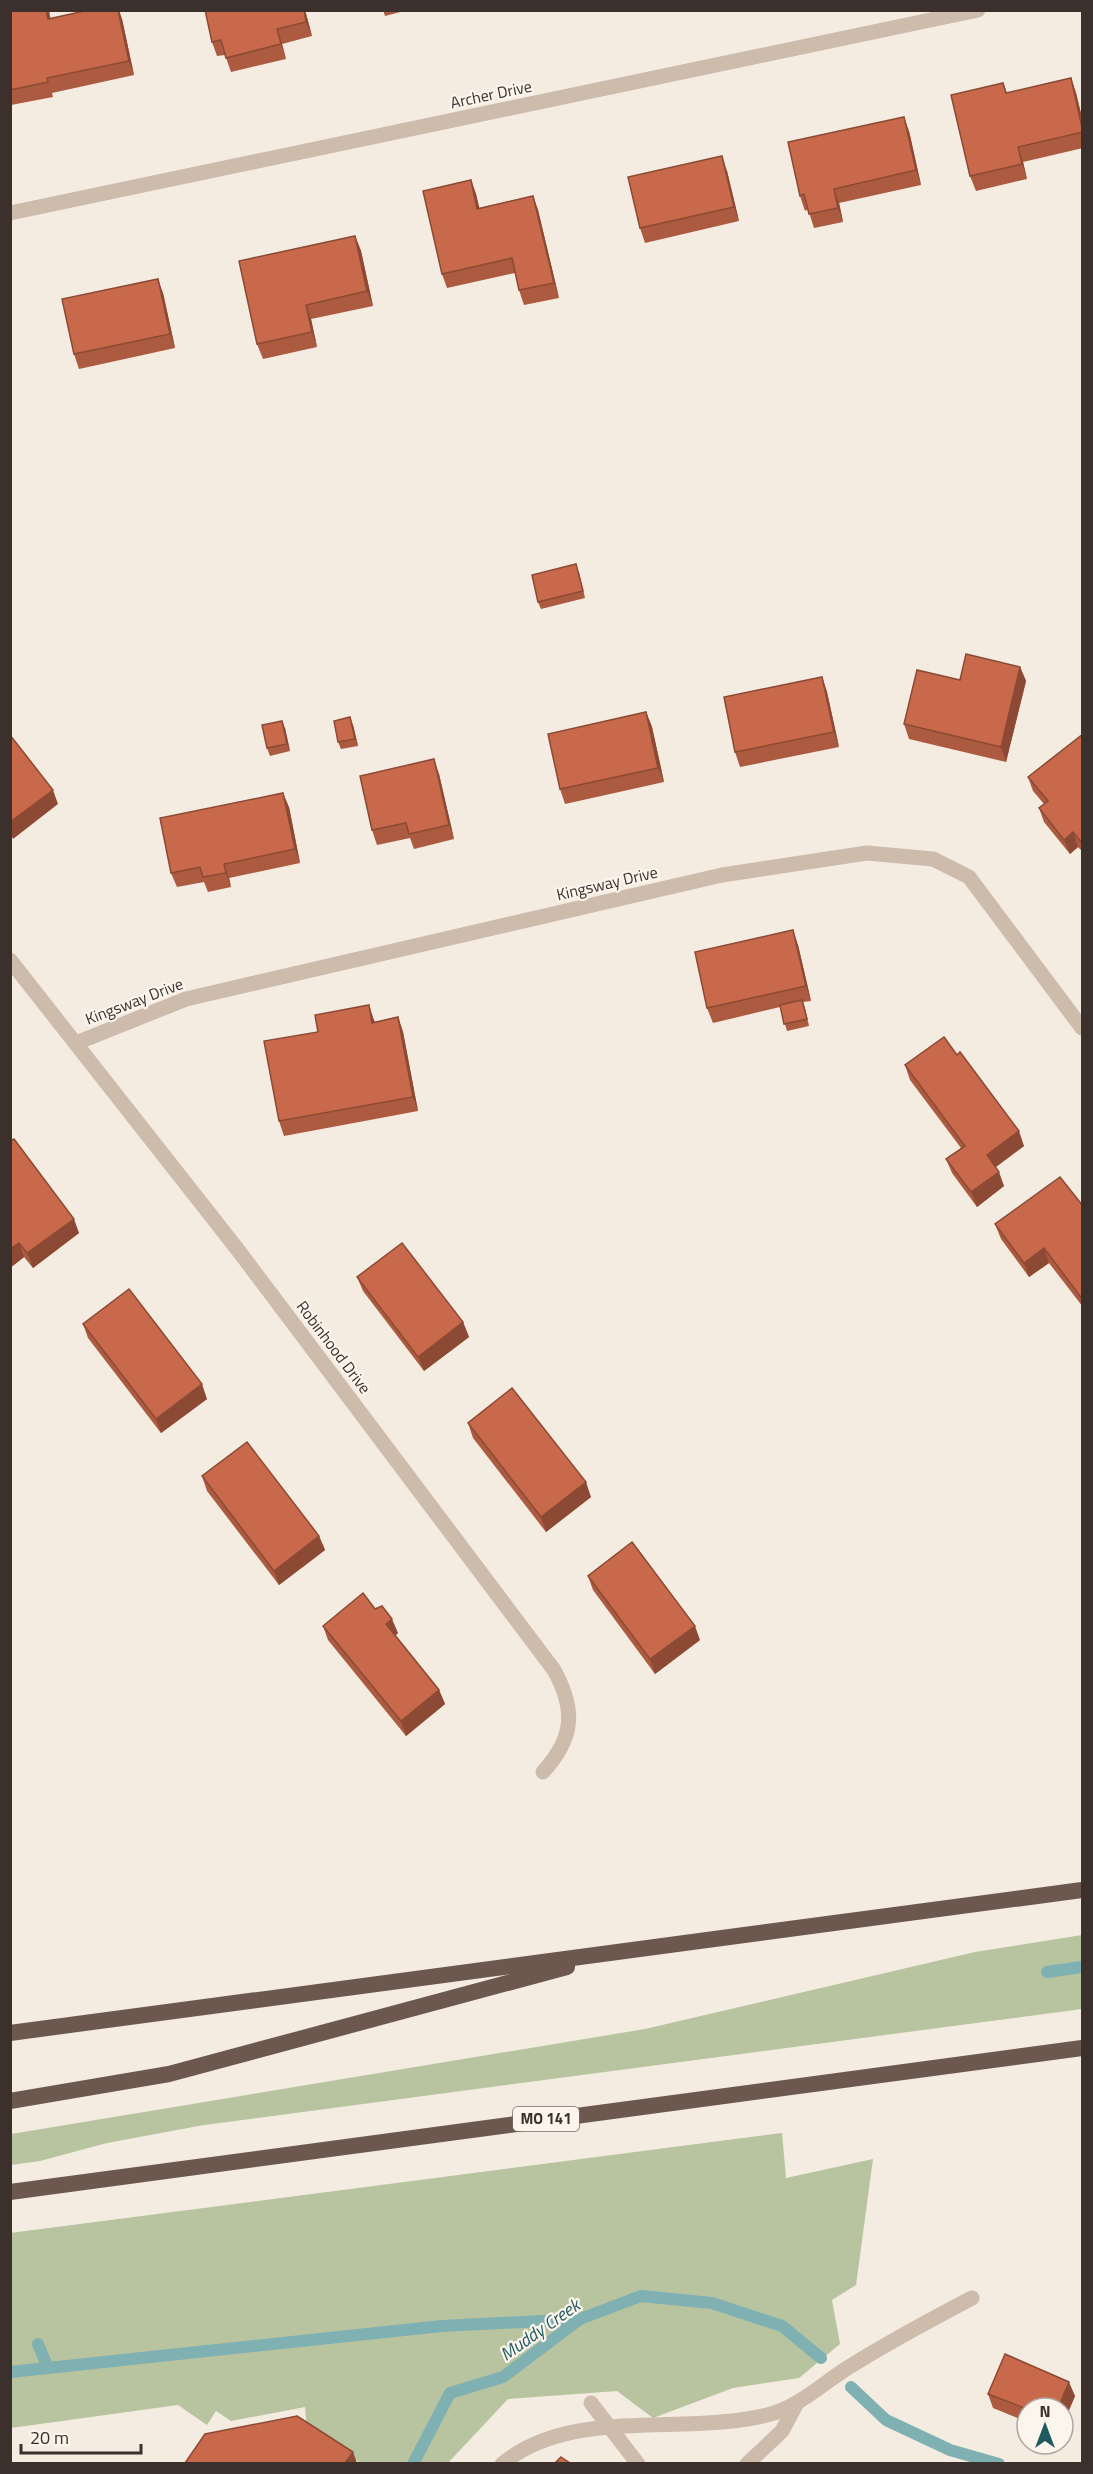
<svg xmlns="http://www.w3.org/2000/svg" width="1093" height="2474" font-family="'Titillium Web',sans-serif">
  <rect width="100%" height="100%" fill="#f4ebe1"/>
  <!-- green -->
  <g fill="#b8c4a0">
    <polygon points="1082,1935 1082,2009 204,2125 107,2143 40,2161 11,2165 11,2134 645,2029 975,1952"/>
    <polygon points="782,2133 786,2178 873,2159 856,2285 832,2300 840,2344 799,2378 733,2388 653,2418 617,2391 508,2399 448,2463 361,2463 307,2431 305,2407 231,2421 216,2411 207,2425 178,2405 11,2428 10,2233"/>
  </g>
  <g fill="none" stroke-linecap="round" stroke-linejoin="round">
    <!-- stream -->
    <g stroke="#7fb0b2" stroke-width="12">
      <polyline points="1047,1972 1082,1967"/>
      <polyline points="38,2344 48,2368"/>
      <polyline points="10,2372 442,2326 580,2319"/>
      <polyline points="851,2387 886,2420 950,2450 999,2464"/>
      <polyline points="413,2464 450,2393 503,2377 580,2319 641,2296 712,2303 782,2326 821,2358"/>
    </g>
    <!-- service -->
    <g stroke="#cdbbac" stroke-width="15">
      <path d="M 502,2464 C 573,2406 683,2436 767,2415 C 798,2408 823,2383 849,2367 C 889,2342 930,2320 972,2298"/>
      <polyline points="747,2464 782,2431 797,2403"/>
    </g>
    <!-- minor -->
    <g stroke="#cdbbac" stroke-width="15">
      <polyline points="10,213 978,10"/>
      <path d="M 10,960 L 238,1250 L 554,1670 C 576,1710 574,1738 543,1772"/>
      <polyline points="76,1043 186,999 722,875 867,853 933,859 969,877 1082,1028"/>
      <polyline points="591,2403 638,2464"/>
    </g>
    <!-- trunk -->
    <g stroke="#6c584f" stroke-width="16">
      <polyline points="10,2033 1082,1890"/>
      <polyline points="10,2101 169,2074 567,1967"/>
      <polyline points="10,2192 1082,2048"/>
    </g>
  </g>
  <!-- wall -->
  <g fill="#ac5a40">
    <polygon points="10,10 50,19 122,19 134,75 52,93 53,97 11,105"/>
    <polygon points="205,10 305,10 312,36 282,44 286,59 231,72 225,55 217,56 212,42"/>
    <polygon points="383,10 408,10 385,16"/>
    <polygon points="1071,78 1076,93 1083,122 1083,148 1023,162 1027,179 976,191 970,176 1003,83 1007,93"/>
    <polygon points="909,131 921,185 839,203 843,222 814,228 808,209 805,211 800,196"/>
    <polygon points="727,171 739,221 645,243 640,228"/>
    <polygon points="471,180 476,194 479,208 533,196 538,210 559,298 524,305 519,290 515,273 447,288 442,274"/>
    <polygon points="355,236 361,251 373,306 311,319 317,347 263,359 257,344"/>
    <polygon points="163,293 175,348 79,369 74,354"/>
    <polygon points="579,572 585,598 541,609 538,602"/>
    <polygon points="1020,667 1026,681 1006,762 909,739 904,724 960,680"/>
    <polygon points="822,677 827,692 839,747 740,767 735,752"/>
    <polygon points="646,712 652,727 664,782 565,804 560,789"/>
    <polygon points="353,725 358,746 341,749 338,742"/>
    <polygon points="285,728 290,751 270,756 267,748"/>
    <polygon points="1083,734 1083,852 1078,847 1070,854 1044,822 1039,808 1044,804 1033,791 1028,777"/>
    <polygon points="439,774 454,839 414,849 410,838 377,845 372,830"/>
    <polygon points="289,807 300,863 229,878 231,887 208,892 204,882 177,887 171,873"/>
    <polygon points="798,945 811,1001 803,1002 809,1026 787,1031 780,1007 713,1023 707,1008"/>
    <polygon points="398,1017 403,1032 418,1111 284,1136 279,1121 318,1032 374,1020 375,1022"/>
    <polygon points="905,1065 1024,1146 995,1167 1004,1186 977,1207 952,1173 946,1159 961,1148 910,1080"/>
    <polygon points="10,1141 79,1233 33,1268 24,1257 10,1268"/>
    <polygon points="1083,1206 1083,1307 1049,1263 1029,1277 1001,1239 995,1224"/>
    <polygon points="357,1277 463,1322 469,1337 424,1371 363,1291"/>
    <polygon points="83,1324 207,1399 161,1433 88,1338"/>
    <polygon points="468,1423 591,1497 546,1532 473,1438"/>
    <polygon points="202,1476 319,1536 325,1550 279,1585 207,1491"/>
    <polygon points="588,1576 700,1640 655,1674 593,1590"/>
    <polygon points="375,1609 398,1633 395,1636 439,1690 445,1704 406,1736 328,1640 323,1626"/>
    <polygon points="988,2394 1075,2396 1063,2424 1063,2408 1027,2408 1027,2422 993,2408"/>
  </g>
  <!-- shaded-wall -->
  <g fill="#8c4a34">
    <polygon points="46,10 49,10 53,34 48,19"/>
    <polygon points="118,10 119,10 122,19 134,75 129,61"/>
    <polygon points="304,10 305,10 312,36 306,22"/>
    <polygon points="277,29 282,44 286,59 281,44"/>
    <polygon points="1071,78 1076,93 1083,122 1083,130"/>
    <polygon points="904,117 909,131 921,185 916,170"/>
    <polygon points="1018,147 1023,162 1027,179 1022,164"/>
    <polygon points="722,156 727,171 739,221 734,207"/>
    <polygon points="471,180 476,194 483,223 477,209"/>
    <polygon points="834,189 839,203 843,222 838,208"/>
    <polygon points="533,196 538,210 559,298 554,283"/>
    <polygon points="355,236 361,251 373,306 367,291"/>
    <polygon points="158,279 163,293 175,348 170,334"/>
    <polygon points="306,305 311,319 317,347 312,332"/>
    <polygon points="1020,667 1026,681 1006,762 1001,747"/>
    <polygon points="822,677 827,692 839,747 834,732"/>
    <polygon points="646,712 652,727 664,782 658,768"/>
    <polygon points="350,717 353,725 358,746 355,739"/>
    <polygon points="282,721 285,728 290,751 287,744"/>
    <polygon points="434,759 439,774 454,839 449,825"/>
    <polygon points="53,790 58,804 13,839 10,831 10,822"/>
    <polygon points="283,793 289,807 300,863 295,849"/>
    <polygon points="1073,832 1078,847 1070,854 1064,840"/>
    <polygon points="224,864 229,878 231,887 226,873"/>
    <polygon points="793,930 798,945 811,1001 806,986"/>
    <polygon points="802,1000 805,1008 809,1026 807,1019"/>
    <polygon points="369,1005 374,1020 377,1037 372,1023"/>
    <polygon points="398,1017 403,1032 418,1111 413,1097"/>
    <polygon points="1019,1131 1024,1146 992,1170 987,1155"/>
    <polygon points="999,1172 1004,1186 977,1207 971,1192"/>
    <polygon points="74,1219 79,1233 33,1268 27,1253"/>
    <polygon points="19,1243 24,1257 10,1268 10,1249"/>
    <polygon points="1044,1248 1049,1263 1029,1277 1024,1263"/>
    <polygon points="463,1322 469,1337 424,1371 418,1357"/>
    <polygon points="202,1384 207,1399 161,1433 156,1419"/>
    <polygon points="586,1482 591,1497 546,1532 541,1517"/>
    <polygon points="319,1536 325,1550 279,1585 274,1571"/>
    <polygon points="392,1619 398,1633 391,1639 386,1624"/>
    <polygon points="695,1626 700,1640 655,1674 650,1659"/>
    <polygon points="439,1690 445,1704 406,1736 401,1721"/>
    <polygon points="1069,2382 1075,2396 1063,2424 1063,2408 1058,2408"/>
    <polygon points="353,2452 357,2463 345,2463"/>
  </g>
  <!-- building -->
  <g fill="#c8694b" stroke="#8c4a34" stroke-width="1.5">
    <polygon points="10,10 46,10 48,19 89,10 118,10 129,61 47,78 48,82 10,90"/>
    <polygon points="205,10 304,10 306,22 277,29 281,44 226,58 221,40 212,42"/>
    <polygon points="1071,78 1083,132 1018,147 1022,164 970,176 951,95 1003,83 1006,93"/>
    <polygon points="904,117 916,170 834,189 838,208 809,214 804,194 800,196 788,142"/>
    <polygon points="722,156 734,207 640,228 628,177"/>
    <polygon points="471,180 477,209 533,196 554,283 519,290 512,258 442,274 423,191"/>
    <polygon points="355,236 367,291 306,305 312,332 257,344 239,261"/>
    <polygon points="158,279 170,334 74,354 62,299"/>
    <polygon points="576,564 583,591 538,602 532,575"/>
    <polygon points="966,654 1020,667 1001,747 904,724 917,670 960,680"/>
    <polygon points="822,677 834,732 735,752 724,697"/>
    <polygon points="646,712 658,768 560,789 548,734"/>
    <polygon points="350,717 355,739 338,742 334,721"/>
    <polygon points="282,721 287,744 267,748 262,725"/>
    <polygon points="1083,734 1083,844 1073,832 1064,840 1039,808 1048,801 1028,777"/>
    <polygon points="10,735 53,790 10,822"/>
    <polygon points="434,759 449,825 409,834 406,823 372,830 360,776"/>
    <polygon points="283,793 295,849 224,864 226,873 203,877 200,867 171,873 160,818"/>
    <polygon points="793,930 806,986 707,1008 695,952"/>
    <polygon points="802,1000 807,1019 784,1024 780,1005"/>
    <polygon points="369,1005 372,1023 398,1017 413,1097 279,1121 264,1041 318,1032 315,1015"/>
    <polygon points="944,1037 957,1055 960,1052 1019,1131 987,1155 999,1172 971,1192 946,1159 965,1146 905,1065"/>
    <polygon points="14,1139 74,1219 27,1253 19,1243 10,1249 10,1141"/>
    <polygon points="1060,1177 1083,1206 1083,1300 1044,1248 1024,1263 995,1224"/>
    <polygon points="402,1243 463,1322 418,1357 357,1277"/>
    <polygon points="129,1289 202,1384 156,1419 83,1324"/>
    <polygon points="512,1388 586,1482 541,1517 468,1423"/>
    <polygon points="247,1442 319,1536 274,1571 202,1476"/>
    <polygon points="632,1542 695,1626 650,1659 588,1576"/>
    <polygon points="363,1593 375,1609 382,1606 392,1619 386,1624 439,1690 401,1721 323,1626"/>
    <polygon points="1005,2354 1069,2382 1058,2408 1027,2408 1027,2409 988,2394"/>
    <polygon points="297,2416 353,2452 345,2463 185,2463 205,2434"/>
    <polygon points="561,2457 570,2463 555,2463"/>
  </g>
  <g text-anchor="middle" stroke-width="4.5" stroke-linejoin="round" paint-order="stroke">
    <!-- shield labels -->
    <rect fill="#fbf5ee" stroke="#756b66" stroke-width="1.5" x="513" y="2107" width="66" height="24" rx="4.5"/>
    <g font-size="15" font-weight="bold" fill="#3b302b">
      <text x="546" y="2124">MO 141</text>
    </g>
    <!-- street labels -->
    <g font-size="16" fill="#3b302b" stroke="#fbf5ee">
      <text transform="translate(491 94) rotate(-12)" y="6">Archer Drive</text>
      <text transform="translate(607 883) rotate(-13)" y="6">Kingsway Drive</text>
      <text transform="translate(134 1001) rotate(-21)" y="6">Kingsway Drive</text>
      <text transform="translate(334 1347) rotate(53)" y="6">Robinhood Drive</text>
    </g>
    <!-- water labels -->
    <g font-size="18" font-style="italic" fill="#1f5a5e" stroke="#fbf5ee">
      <text transform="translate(540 2330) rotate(-35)" y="6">Muddy Creek</text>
    </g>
  </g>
  <!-- border -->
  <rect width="1093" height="2474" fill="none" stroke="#3b302b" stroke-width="24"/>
  <!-- north arrow -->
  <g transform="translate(1045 2426)"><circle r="28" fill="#fbf5ee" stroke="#aea6a0" stroke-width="1.5"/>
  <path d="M0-4.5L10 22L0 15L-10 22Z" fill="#1f5a5e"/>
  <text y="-9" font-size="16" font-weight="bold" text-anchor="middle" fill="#3b302b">N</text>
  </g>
  <!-- scale -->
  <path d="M21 2444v9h120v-9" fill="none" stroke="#3b302b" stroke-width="3"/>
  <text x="30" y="2444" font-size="18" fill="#3b302b" stroke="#fbf5ee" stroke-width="4.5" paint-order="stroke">20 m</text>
</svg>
